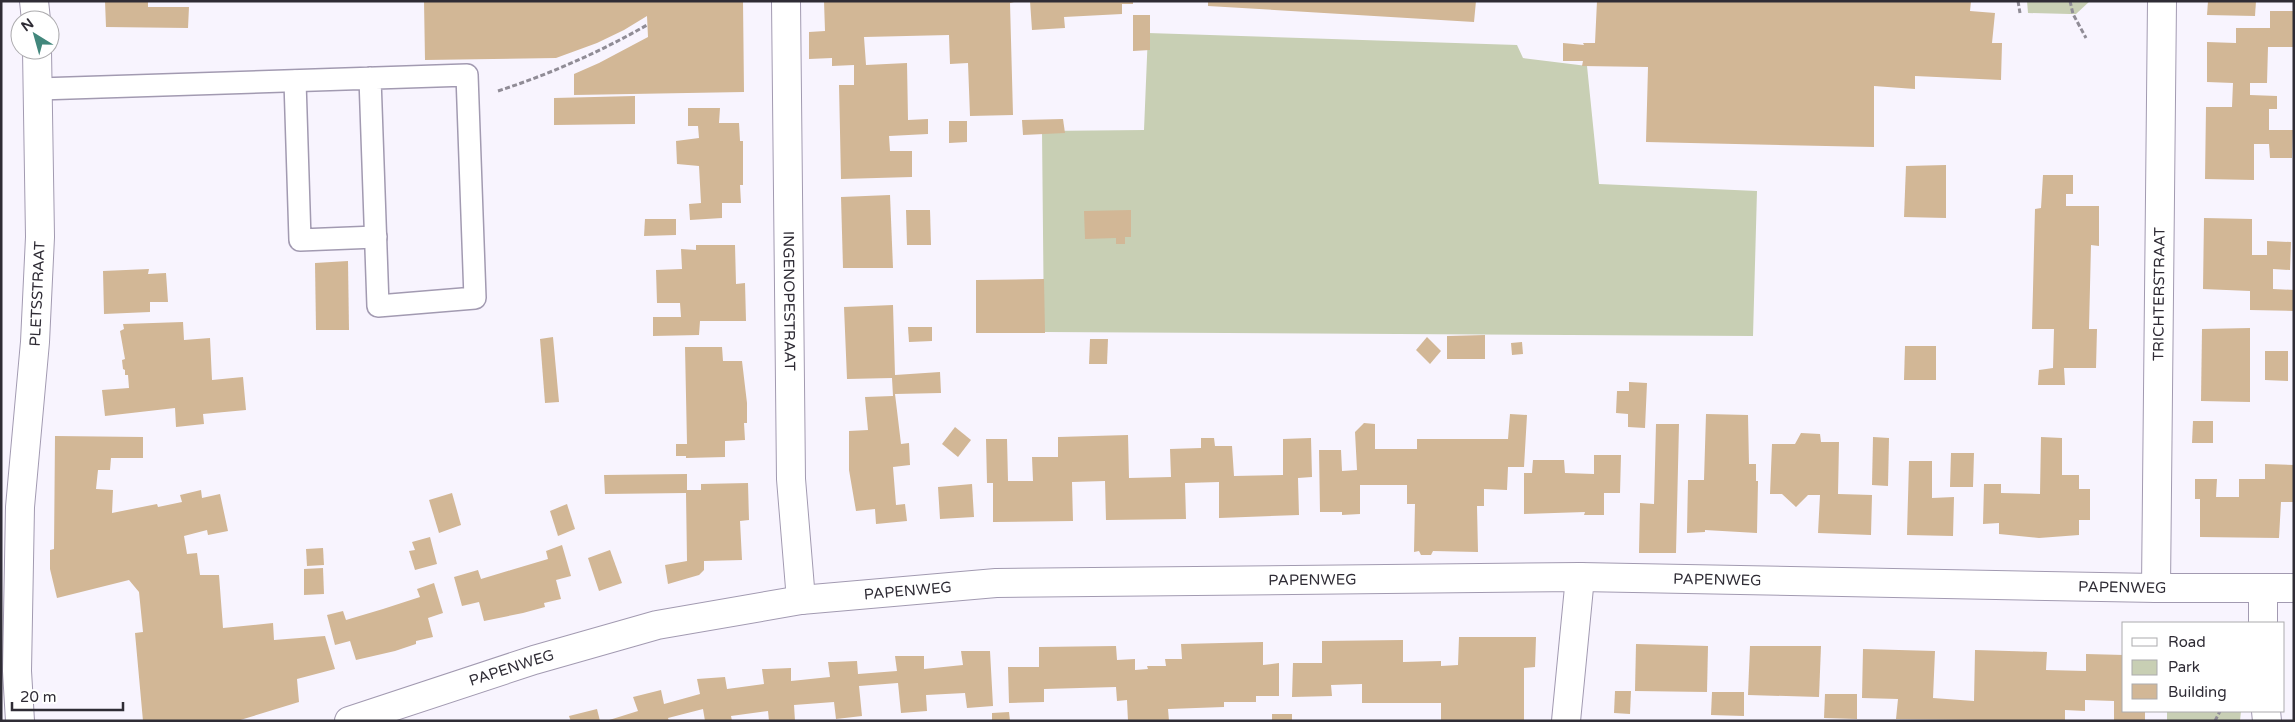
<svg xmlns="http://www.w3.org/2000/svg" width="2295" height="722" font-family="'Varela Round',sans-serif">
  <rect width="100%" height="100%" fill="#f8f4fe"/>
  <!-- green -->
  <g fill="#c8cfb4">
    <polygon points="2027,1 2090,1 2076,14 2070,14 2028,13"/>
    <polygon points="1148,33 1517,45 1523,58 1587,66 1599,184 1757,191 1753,336 1044,332 1042,131 1144,130"/>
    <polygon points="2167,711 2241,711 2240,721 2167,721"/>
  </g>
  <!-- building -->
  <g fill="#d2b796">
    <polygon points="105,1 148,1 148,7 189,7 188,28 106,27"/>
    <polygon points="424,1 743,1 744,92 574,95 574,74 599,63 648,37 647,16 624,30 597,43 556,58 425,60"/>
    <polygon points="824,1 1018,1 1010,3 1013,115 970,116 968,63 950,64 949,35 864,37 866,65 907,63 908,120 928,119 928,134 889,136 890,151 912,151 912,177 841,179 839,85 854,85 854,65 832,66 832,58 809,59 809,32 825,31"/>
    <polygon points="1030,1 1133,1 1133,4 1122,4 1122,14 1064,17 1065,28 1032,30"/>
    <polygon points="1208,1 1476,1 1474,22 1208,6"/>
    <polygon points="1597,1 1971,1 1970,11 1995,13 1992,43 2002,43 2001,80 1915,76 1915,89 1874,86 1874,147 1646,142 1648,67 1582,66 1583,61 1563,61 1563,43 1584,45 1583,43 1595,43"/>
    <polygon points="2208,1 2256,1 2255,16 2207,15"/>
    <polygon points="2270,11 2294,11 2294,47 2268,47 2267,83 2250,83 2250,95 2277,96 2277,109 2269,109 2269,130 2293,130 2292,158 2270,158 2269,144 2254,144 2254,180 2205,179 2206,107 2232,107 2233,83 2207,82 2207,42 2236,43 2236,28 2270,28"/>
    <polygon points="1133,15 1150,15 1150,50 1133,51"/>
    <polygon points="635,96 635,124 554,125 554,98"/>
    <polygon points="688,108 720,108 719,123 739,123 740,141 743,141 743,185 740,185 741,203 722,203 722,218 690,220 689,204 701,203 699,166 677,164 676,141 699,138 698,126 688,126"/>
    <polygon points="1063,119 1065,133 1023,135 1022,120"/>
    <polygon points="949,121 967,121 967,142 949,143"/>
    <polygon points="1946,165 1946,218 1904,217 1906,166"/>
    <polygon points="2043,175 2073,175 2073,194 2066,194 2066,206 2099,206 2099,246 2091,245 2089,329 2097,329 2096,368 2064,368 2065,385 2038,385 2039,370 2053,368 2054,329 2032,329 2035,209 2041,208"/>
    <polygon points="890,195 893,268 843,268 841,197"/>
    <polygon points="906,210 930,210 931,245 907,245"/>
    <polygon points="1131,210 1131,237 1125,237 1125,244 1116,244 1116,238 1085,239 1084,211"/>
    <polygon points="2204,218 2252,219 2252,255 2267,255 2267,241 2291,242 2290,270 2273,269 2273,289 2294,290 2294,311 2250,310 2250,291 2203,289"/>
    <polygon points="645,219 676,219 676,235 644,236"/>
    <polygon points="696,245 735,245 736,284 745,283 746,321 700,321 699,335 653,336 653,317 681,317 680,303 657,303 656,270 682,269 681,249 696,250"/>
    <polygon points="348,261 349,330 316,330 315,263"/>
    <polygon points="149,269 148,274 166,273 168,302 150,302 150,312 104,314 103,271"/>
    <polygon points="1044,279 1045,333 976,333 976,280"/>
    <polygon points="893,305 895,375 940,372 941,393 895,394 901,444 909,443 910,465 893,467 896,505 905,504 907,521 876,524 875,509 856,511 849,470 849,431 868,430 865,397 893,396 892,378 847,379 844,307"/>
    <polygon points="183,322 184,340 210,338 212,380 243,377 246,410 203,414 204,424 176,427 175,408 105,416 102,390 129,388 128,375 125,375 125,370 123,369 122,360 125,359 120,331 124,329 123,324"/>
    <polygon points="908,327 932,327 932,341 909,342"/>
    <polygon points="2250,328 2250,402 2201,401 2202,329"/>
    <polygon points="1485,335 1485,359 1447,359 1447,336"/>
    <polygon points="553,337 559,402 545,403 540,339"/>
    <polygon points="1427,337 1441,351 1430,364 1416,350"/>
    <polygon points="1090,339 1108,339 1107,364 1089,364"/>
    <polygon points="1522,342 1523,354 1512,355 1511,343"/>
    <polygon points="1905,346 1936,346 1936,380 1904,380"/>
    <polygon points="685,347 722,347 723,361 742,361 747,403 747,423 744,423 745,440 725,441 725,457 686,458 686,456 676,456 676,444 687,444"/>
    <polygon points="2265,351 2288,351 2288,381 2265,380"/>
    <polygon points="1629,382 1647,383 1645,428 1628,427 1628,414 1616,413 1617,391 1629,391"/>
    <polygon points="1510,414 1527,415 1524,467 1508,467 1507,490 1484,489 1484,506 1477,506 1478,552 1433,551 1431,555 1421,555 1419,551 1414,552 1415,504 1407,504 1407,485 1360,485 1360,514 1342,515 1342,512 1320,512 1319,450 1341,450 1342,471 1357,470 1355,432 1364,423 1375,424 1375,449 1417,449 1417,439 1508,439"/>
    <polygon points="1706,414 1748,415 1749,464 1756,464 1756,481 1758,481 1757,533 1705,530 1705,532 1687,533 1688,480 1704,480"/>
    <polygon points="2193,421 2213,421 2213,443 2192,443"/>
    <polygon points="1656,424 1679,424 1676,553 1639,553 1640,503 1654,504"/>
    <polygon points="955,427 971,440 958,457 942,444"/>
    <polygon points="1801,433 1820,434 1821,442 1839,442 1838,494 1872,495 1871,535 1818,533 1820,495 1808,495 1796,507 1782,494 1770,494 1772,444 1795,444"/>
    <polygon points="1128,435 1129,478 1171,477 1170,449 1201,448 1201,438 1214,438 1215,446 1232,446 1234,476 1283,475 1283,439 1311,438 1312,477 1298,478 1299,515 1219,518 1219,482 1185,483 1186,519 1106,520 1105,481 1072,482 1073,521 993,522 993,483 987,483 986,439 1007,439 1008,481 1033,481 1032,457 1058,457 1058,437"/>
    <polygon points="55,436 143,437 143,458 111,458 110,470 98,470 96,489 113,490 112,513 157,504 158,507 182,502 180,495 201,490 202,498 220,494 228,531 208,535 207,530 184,536 187,554 197,553 200,575 219,575 223,628 273,623 274,640 325,636 335,669 297,679 299,702 237,721 143,721 135,633 143,632 139,592 129,580 57,598 50,569 50,550 54,549"/>
    <polygon points="1873,437 1889,438 1888,486 1872,485"/>
    <polygon points="2041,437 2062,438 2062,475 2079,475 2079,489 2090,489 2090,520 2079,520 2079,535 2039,538 1999,534 1999,523 1983,524 1984,484 2001,484 2001,493 2040,494"/>
    <polygon points="1951,453 1974,453 1973,487 1950,487"/>
    <polygon points="1594,455 1621,455 1620,493 1604,493 1604,515 1584,515 1585,512 1524,514 1524,473 1532,473 1533,460 1564,460 1565,473 1594,474"/>
    <polygon points="1909,461 1932,461 1932,498 1954,497 1953,536 1907,535"/>
    <polygon points="2265,464 2294,465 2294,502 2281,502 2279,538 2200,537 2200,499 2195,499 2195,479 2217,479 2216,497 2239,497 2239,479 2265,479"/>
    <polygon points="687,474 687,490 701,490 701,484 748,483 749,520 740,521 742,560 704,561 704,570 699,575 668,584 665,565 687,561 686,493 605,494 604,475"/>
    <polygon points="972,484 974,517 940,519 938,487"/>
    <polygon points="452,493 461,525 439,533 429,500"/>
    <polygon points="567,504 575,529 558,536 550,511"/>
    <polygon points="430,537 437,564 415,570 409,551 415,550 412,542"/>
    <polygon points="562,545 571,576 556,580 561,599 544,603 545,607 523,613 484,621 479,602 462,606 454,577 478,570 481,579 511,570 548,559 546,551"/>
    <polygon points="323,548 324,565 307,566 306,549"/>
    <polygon points="610,550 622,583 599,591 588,558"/>
    <polygon points="323,568 324,594 304,595 304,569"/>
    <polygon points="434,583 443,613 428,618 433,637 416,641 416,644 395,651 356,660 350,641 335,645 327,615 343,611 346,620 383,609 420,597 417,589"/>
    <polygon points="1459,637 1536,637 1535,667 1524,668 1524,721 1441,721 1441,703 1362,703 1362,684 1331,685 1332,696 1292,697 1293,663 1322,663 1322,641 1403,640 1403,662 1441,661 1441,666 1458,665"/>
    <polygon points="1263,642 1263,665 1279,663 1279,696 1256,696 1256,702 1224,702 1224,707 1168,709 1169,721 1128,721 1127,700 1117,701 1116,687 1044,689 1044,702 1009,703 1008,667 1039,667 1039,647 1116,646 1117,660 1135,659 1135,670 1148,669 1147,666 1166,666 1165,659 1182,659 1181,644"/>
    <polygon points="1636,644 1708,646 1707,692 1635,691"/>
    <polygon points="1750,646 1821,646 1819,697 1748,695"/>
    <polygon points="1863,649 1935,651 1933,698 1974,701 1975,650 2047,652 2046,670 2086,671 2086,654 2124,655 2124,711 2145,711 2145,721 2114,721 2114,701 2085,700 2085,711 2065,710 2065,721 1896,719 1898,699 1862,698"/>
    <polygon points="961,651 990,651 993,706 967,708 965,693 926,695 927,711 901,713 898,683 859,686 862,716 836,719 834,702 794,705 795,721 769,721 768,711 731,716 732,721 705,721 703,709 668,718 669,721 606,721 638,711 633,697 661,690 664,704 700,694 697,679 725,677 727,689 764,684 762,669 767,669 791,668 791,681 830,677 828,662 833,662 857,661 858,674 897,671 895,656 924,656 924,669 963,665"/>
    <polygon points="1615,691 1631,691 1630,714 1614,713"/>
    <polygon points="1712,692 1744,692 1744,716 1711,715"/>
    <polygon points="1825,694 1857,694 1857,719 1824,718"/>
    <polygon points="597,709 600,721 571,721 570,719 569,716"/>
    <polygon points="1009,712 1010,721 992,721 992,713"/>
    <rect x="1272" y="714" width="20" height="7"/>
  </g>
  <g fill="none" stroke-linecap="round" stroke-linejoin="round">
    <!-- service casing -->
    <g stroke="#a29ab1" stroke-width="24">
      <g id="service">
        <polyline points="295,81 300,240 376,237"/>
        <polyline points="39,89 467,75 475,298 378,306 370,78"/>
      </g>
    </g>
    <!-- minor casing -->
    <g stroke="#a29ab1" stroke-width="30">
      <g id="minor">
        <path id="s1" d="M 786,1 L 791,479 L 801,600"/>
        <path id="s2" d="M 2156,588 L 2162,1"/>
        <polyline points="2263,623 2263,588"/>
        <polyline points="2266,711 2267,721"/>
        <path id="s3" d="M 349,721 L 534,660 L 657,625 L 801,600 L 996,583 L 1580,577 L 2156,588 L 2294,588"/>
        <polyline points="1566,721 1580,577"/>
      </g>
    </g>
    <!-- tertiary casing -->
    <g stroke="#a29ab1" stroke-width="30">
      <g id="tertiary">
        <polyline points="34,1 36,20"/>
        <path id="s4" d="M 20,721 L 17,671 L 20,507 L 35,342 L 40,237 L 37,50"/>
      </g>
    </g>
    <!-- path -->
    <g stroke="#908c96" stroke-width="3" stroke-dasharray="5 2.5" stroke-linecap="butt">
      <polyline points="2018,1 2020,13"/>
      <polyline points="2070,1 2073,14 2086,38"/>
      <path d="M 498,91 C 550,74 600,52 647,25"/>
      <polyline points="2215,721 2220,711"/>
    </g>
    <!-- service -->
    <use href="#service" stroke="#fff" stroke-width="21"/>
    <!-- minor -->
    <use href="#minor" stroke="#fff" stroke-width="28"/>
    <!-- tertiary -->
    <use href="#tertiary" stroke="#fff" stroke-width="28"/>
  </g>
  <g text-anchor="middle" stroke-width="4.5" stroke-linejoin="round" paint-order="stroke">
    <!-- street labels -->
    <g font-size="15" fill="#2f2c35" stroke="#fff">
      <text dy="5" stroke="none"><textPath href="#s4" startOffset="428">PLETSSTRAAT</textPath></text>
      <text dy="5" stroke="none"><textPath href="#s2" startOffset="294">TRICHTERSTRAAT</textPath></text>
      <text dy="5" stroke="none"><textPath href="#s1" startOffset="300">INGENOPESTRAAT</textPath></text>
      <text dy="5" stroke="none"><textPath href="#s3" startOffset="981">PAPENWEG</textPath></text>
      <text dy="5" stroke="none"><textPath href="#s3" startOffset="1386">PAPENWEG</textPath></text>
      <text dy="5" stroke="none"><textPath href="#s3" startOffset="1791">PAPENWEG</textPath></text>
      <text dy="5" stroke="none"><textPath href="#s3" startOffset="576">PAPENWEG</textPath></text>
      <text dy="5" stroke="none"><textPath href="#s3" startOffset="171">PAPENWEG</textPath></text>
    </g>
  </g>
  <!-- border -->
  <rect width="2295" height="722" fill="none" stroke="#2f2c35" stroke-width="5"/>
  <!-- legend -->
  <rect x="2122" y="622" width="162" height="90" fill="#ffffff" stroke="#acabae"/>
  <rect x="2132" y="638" width="25" height="8" fill="#ffffff" stroke="#acabae"/>
  <text x="2168" y="647" font-size="15" fill="#2f2c35">Road</text>
  <rect x="2132" y="660" width="25" height="15" fill="#c8cfb4" stroke="#acabae"/>
  <text x="2168" y="672" font-size="15" fill="#2f2c35">Park</text>
  <rect x="2132" y="684" width="25" height="15" fill="#d2b796" stroke="#acabae"/>
  <text x="2168" y="697" font-size="15" fill="#2f2c35">Building</text>
  <!-- north arrow -->
  <g transform="translate(35 35) rotate(323)"><circle r="24" fill="#ffffff" stroke="#acabae"/>
  <path d="M0-4L9 19L0 12L-9 19Z" fill="#42877c"/>
  <text y="-8" font-size="14" font-weight="bold" text-anchor="middle" fill="#2f2c35">N</text>
  </g>
  <!-- scale -->
  <path d="M12 702v8h111v-8" fill="none" stroke="#2f2c35" stroke-width="2.5"/>
  <text x="20" y="702" font-size="15" fill="#2f2c35" stroke="#ffffff" stroke-width="4" paint-order="stroke">20 m</text>
</svg>
